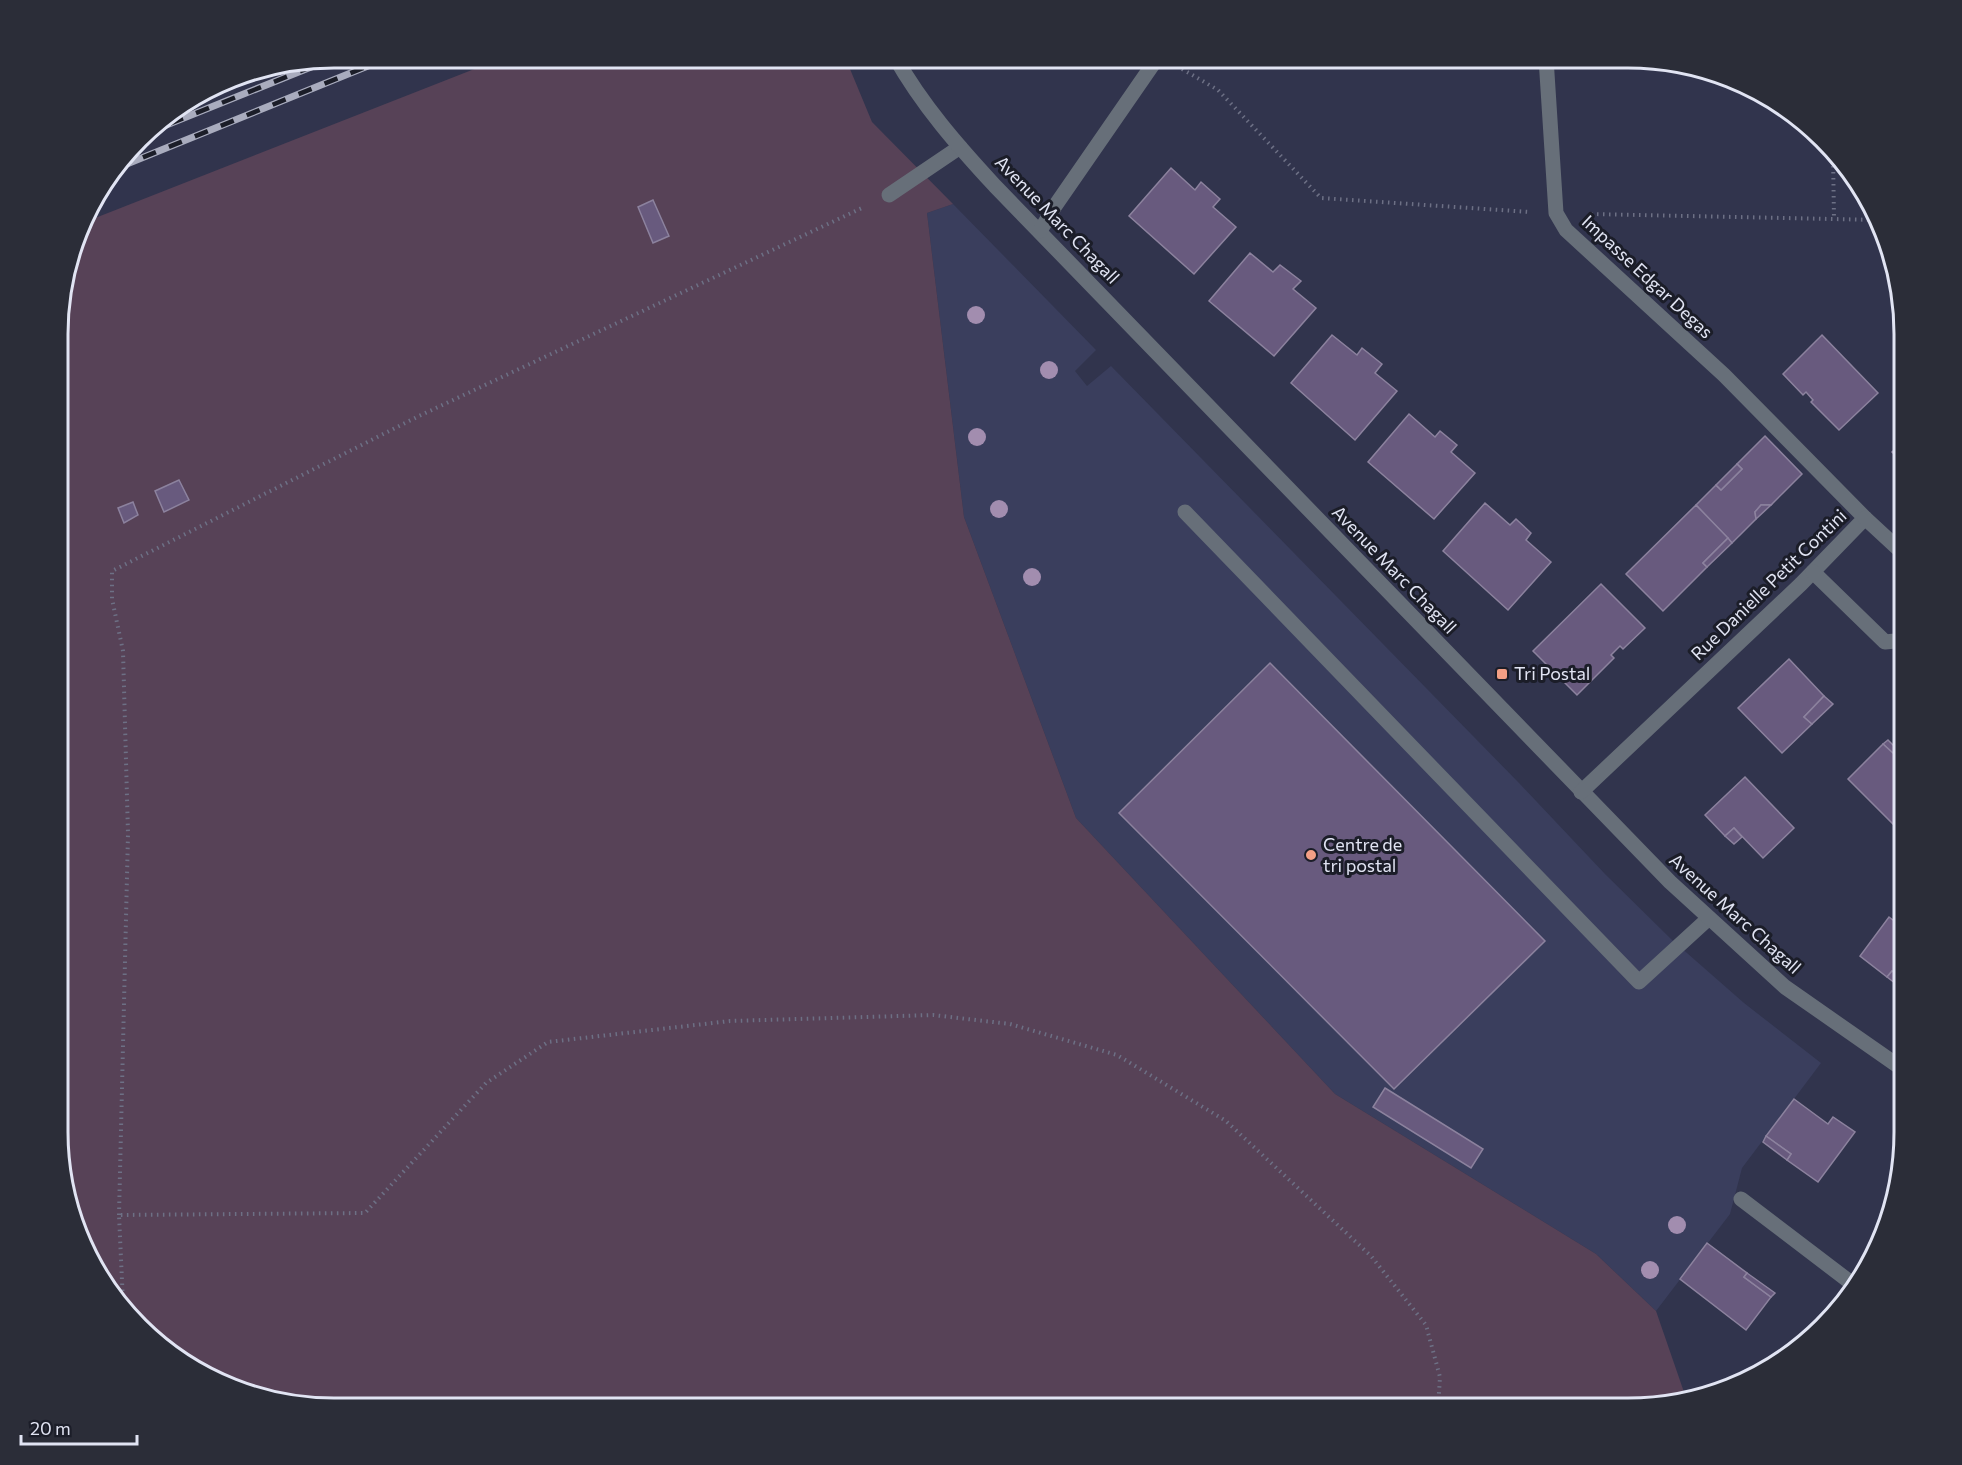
<svg xmlns="http://www.w3.org/2000/svg" width="1962" height="1465" font-family="Commissioner,sans-serif">
  <rect width="100%" height="100%" fill="#31344d"/>
  <!-- built -->
  <polygon fill="#3a3e5d" points="953,204 1096,350 1075,371 1087,386 1111,366 1519,783 1605,874 1671,939 1744,1003 1821,1063 1742,1168 1730,1214 1656,1311 1596,1254 1335,1094 1076,818 964,517 927,213"/>
  <!-- green -->
  <polygon fill="#574257" points="505,57 845,57 872,122 953,204 927,213 964,517 1076,818 1335,1094 1596,1254 1656,1311 1685,1395 1628,1408 316,1407 228,1387 151,1340 86,1254 58,1150 59,297 85,222"/>
  <!-- building -->
  <g fill="#685a7e" stroke="#8c829e" stroke-width="1.5">
    <polygon points="1171,168 1195,190 1201,182 1220,199 1213,207 1236,227 1194,274 1129,216"/>
    <polygon points="653,200 669,236 653,243 638,207"/>
    <polygon points="1250,253 1273,272 1280,265 1301,281 1293,289 1316,308 1274,356 1209,301"/>
    <polygon points="1332,335 1357,355 1362,348 1382,364 1375,373 1397,391 1355,440 1291,383"/>
    <polygon points="1822,335 1878,393 1839,430 1811,402 1813,400 1806,392 1803,395 1783,374"/>
    <polygon points="1409,414 1435,437 1440,431 1457,445 1451,452 1475,473 1434,519 1368,462"/>
    <polygon points="1765,436 1802,474 1771,505 1761,505 1755,512 1756,519 1732,543 1696,505 1716,485 1721,490 1742,469 1737,464"/>
    <polygon points="1905,440 1905,465 1892,452"/>
    <polygon points="1737,464 1742,469 1721,490 1716,485"/>
    <polygon points="179,480 189,500 164,512 155,491"/>
    <polygon points="133,502 138,515 124,523 118,508"/>
    <polygon points="1485,503 1510,525 1516,519 1531,533 1526,540 1551,562 1508,610 1443,551"/>
    <polygon points="1696,505 1728,538 1703,563 1707,567 1663,611 1626,574"/>
    <polygon points="1761,505 1771,505 1756,519 1755,512"/>
    <polygon points="1728,538 1732,543 1707,567 1703,563"/>
    <polygon points="1601,584 1645,628 1623,649 1620,646 1611,655 1614,658 1577,695 1533,651"/>
    <polygon points="1789,659 1824,696 1804,717 1812,724 1782,753 1738,708"/>
    <polygon points="1270,663 1545,941 1394,1089 1119,813"/>
    <polygon points="1824,696 1833,704 1812,724 1804,717"/>
    <polygon points="1888,740 1905,757 1905,764 1883,744"/>
    <polygon points="1883,744 1905,764 1905,831 1903,834 1848,779"/>
    <polygon points="1745,777 1794,828 1763,858 1734,828 1725,836 1705,815"/>
    <polygon points="1734,828 1742,837 1734,844 1725,836"/>
    <polygon points="1889,917 1905,929 1905,981 1892,971 1887,977 1860,956"/>
    <polygon points="1892,971 1905,981 1904,990 1887,977"/>
    <polygon points="1385,1088 1483,1149 1471,1168 1373,1107"/>
    <polygon points="1794,1099 1828,1124 1833,1117 1855,1132 1818,1182 1787,1160 1791,1154 1766,1136"/>
    <polygon points="1766,1136 1791,1154 1787,1160 1763,1142"/>
    <polygon points="1707,1243 1747,1273 1744,1277 1771,1297 1746,1330 1680,1279"/>
    <polygon points="1747,1273 1775,1293 1771,1297 1744,1277"/>
  </g>
  <g fill="none" stroke-linecap="round" stroke-linejoin="round">
    <!-- path -->
    <g stroke="#6d7085" stroke-width="4" stroke-dasharray="1.5 4.5" stroke-linecap="butt">
      <polyline points="1182,69 1218,90 1321,198 1530,212"/>
      <polyline points="1833,154 1834,219"/>
      <polyline points="1591,214 1879,220"/>
      <polyline points="119,1215 128,834 123,651 112,599 112,571 419,416 864,207"/>
      <polyline points="123,1303 119,1215 365,1213 486,1083 548,1042 730,1021 933,1015 1010,1024 1117,1055 1226,1121 1371,1256 1426,1325 1440,1377 1438,1408"/>
    </g>
    <!-- lane -->
    <g stroke="#676f79" stroke-width="15">
      <polyline points="889,195 960,147"/>
      <polyline points="1185,512 1639,982 1709,918"/>
    </g>
    <!-- street -->
    <g stroke="#676f79" stroke-width="15">
      <path d="M 895,57 C 922,105 958,146 995,186 L 1670,882 L 1785,987 L 1904,1070"/>
      <polyline points="1546,58 1556,213 1566,230 1724,375 1865,518 1801,584 1581,792"/>
      <polyline points="1040,231 1055,206 1158,57"/>
      <polyline points="1865,518 1905,555"/>
      <polyline points="1813,572 1885,642 1905,640"/>
      <polyline points="1741,1199 1854,1285"/>
      <polyline points="1872,1257 1885,1235"/>
    </g>
    <!-- rail casing -->
    <g stroke="#a9acbe" stroke-width="7">
      <g id="rail">
        <polyline points="144,134 336,57"/>
        <polyline points="117,168 390,57"/>
      </g>
    </g>
    <!-- rail -->
    <use href="#rail" stroke="#1b1d28" stroke-width="4.5" stroke-dasharray="14" stroke-linecap="butt"/>
  </g>
  <!-- trees -->
  <g fill="#a28daf">
    <circle cx="976" cy="315" r="9"/>
    <circle cx="1049" cy="370" r="9"/>
    <circle cx="977" cy="437" r="9"/>
    <circle cx="999" cy="509" r="9"/>
    <circle cx="1032" cy="577" r="9"/>
    <circle cx="1677" cy="1225" r="9"/>
    <circle cx="1650" cy="1270" r="9"/>
  </g>
  <!-- markers -->
  <g fill="#f39f85" stroke="#1b1d28" stroke-width="2">
    <rect x="1496" y="668" width="12" height="12" rx="3"/>
    <circle cx="1311" cy="855" r="6"/>
  </g>
  <g text-anchor="middle" stroke-width="6" stroke-linejoin="round" paint-order="stroke">
    <!-- street labels -->
    <g font-size="18" fill="#e1e4f3" stroke="#1b1d28">
      <text transform="translate(1057 220) rotate(46)" y="6">Avenue Marc Chagall</text>
      <text transform="translate(1647 277) rotate(43)" y="6">Impasse Edgar Degas</text>
      <text transform="translate(1394 570) rotate(46)" y="6">Avenue Marc Chagall</text>
      <text transform="translate(1769 585) rotate(-44)" y="6">Rue Danielle Petit Contini</text>
      <text transform="translate(1735 914) rotate(42)" y="6">Avenue Marc Chagall</text>
    </g>
    <!-- poi labels -->
    <g font-size="18" fill="#e1e4f3" stroke="#1b1d28" text-anchor="start">
      <text x="1514" y="680">Tri Postal</text>
      <text x="1323" y="851">Centre de<tspan x="1323" dy="21">tri postal</tspan></text>
    </g>
  </g>
  <!-- crop -->
  <path d="M0 0H1962V1465H0ZM334 68H1628A266 266 0 0 1 1894 334V1132A266 266 0 0 1 1628 1398H334A266 266 0 0 1 68 1132V334A266 266 0 0 1 334 68Z" fill="#2b2d38" fill-rule="evenodd"/>
  <path fill="none" stroke="#e1e4f3" stroke-width="3" d="M334 68H1628A266 266 0 0 1 1894 334V1132A266 266 0 0 1 1628 1398H334A266 266 0 0 1 68 1132V334A266 266 0 0 1 334 68Z"/>
  <!-- scale -->
  <path d="M21 1435v9h116v-9" fill="none" stroke="#e1e4f3" stroke-width="3"/>
  <text x="30" y="1435" font-size="18" fill="#e1e4f3" stroke="#1b1d28" stroke-width="4.5" paint-order="stroke">20 m</text>
</svg>
